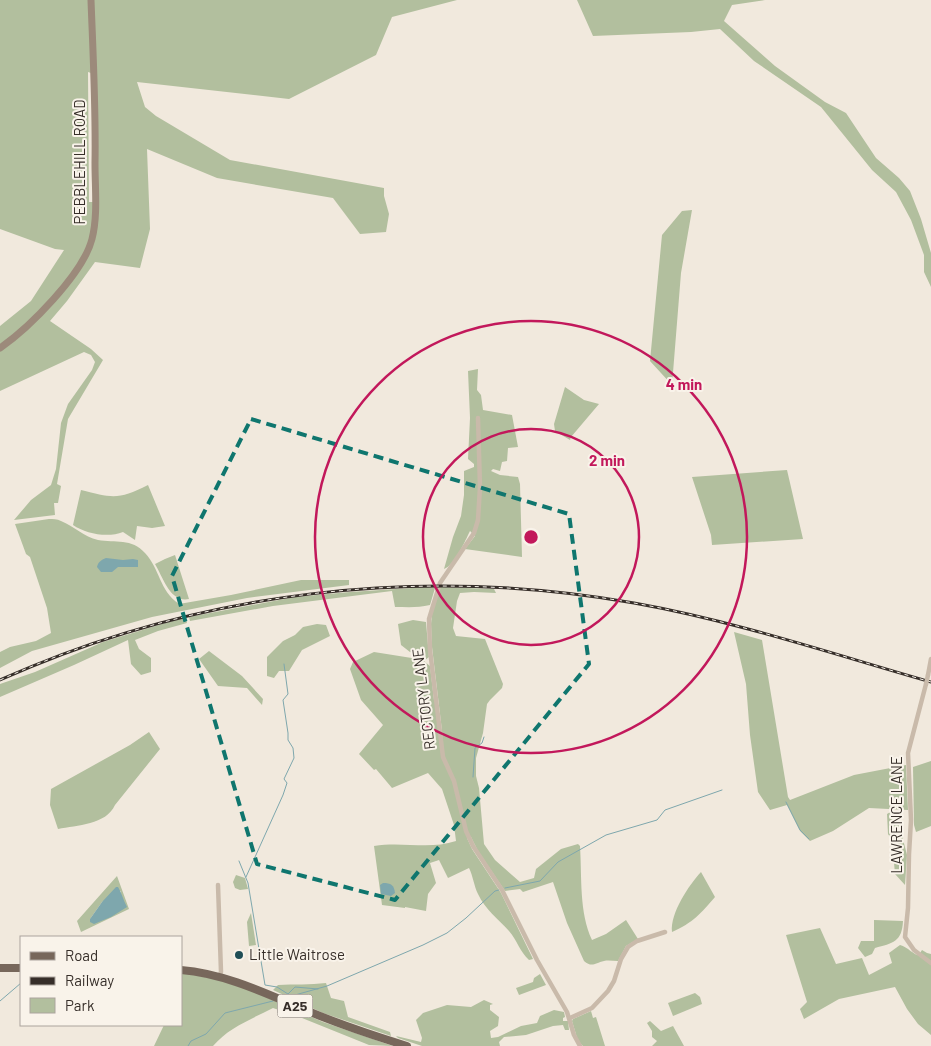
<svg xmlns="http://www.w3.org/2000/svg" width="931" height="1046" font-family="Barlow,sans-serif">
  <rect width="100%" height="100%" fill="#f1e9dd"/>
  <!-- green -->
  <g fill="#b2bf9e" fill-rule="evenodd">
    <path d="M 0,0 L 457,0 L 392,17 L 376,55 L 289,99 L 137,82 L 145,107 L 156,116 L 230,160 L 384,188 L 384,196 L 389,214 L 386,232 L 360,234 L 333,198 L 217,178 L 147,149 L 150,229 L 140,268 L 95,262 L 67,301 L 50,321 L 91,349 L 103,360 L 68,419 L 57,484 L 61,486 L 58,503 L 54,503 L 55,515 L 14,520 L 31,500 L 51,485 L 56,469 L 61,423 L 68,404 L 92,370 L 95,362 L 91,355 L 84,352 L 0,391 L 0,326 L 31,301 L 64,250 L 55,249 L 0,229 ZM 88,72 L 94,74 L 98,202 L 89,202 Z"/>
    <polygon points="577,0 765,0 732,5 724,21 775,66 825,102 846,113 876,158 899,178 910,191 921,219 931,253 931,287 924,272 924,255 911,220 896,192 872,170 821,107 754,61 720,29 691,32 593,36"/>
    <polygon points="692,210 681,273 672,385 650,361 662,235 682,211"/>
    <path d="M 478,369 L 477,390 L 481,395 L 483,410 L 512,415 L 518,447 L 508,448 L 507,461 L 502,462 L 500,471 L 493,469 L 491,471 L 500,475 L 518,477 L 520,484 L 522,557 L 465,549 L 475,536 L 470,531 C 465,541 455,565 444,569 L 453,537 L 461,516 L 464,495 L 464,471 L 474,467 L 474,464 L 468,459 L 470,418 L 468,371 Z"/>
    <polygon points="565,387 584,400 599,404 571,437 570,440 555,431 554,424"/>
    <polygon points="787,470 803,539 712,545 711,535 692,477"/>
    <path d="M 148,485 L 165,526 L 152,528 L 137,526 L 135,540 L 123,532 C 108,538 86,534 73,525 L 81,490 C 112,498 119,500 148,485 Z"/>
    <path d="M 49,519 C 53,519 57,519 61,521 C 74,526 84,537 98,540 C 115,543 132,538 145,553 C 160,569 159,590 179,604 L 231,595 L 301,580 L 349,580 L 349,585 L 247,598 L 152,617 L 32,651 L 0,668 L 0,652 L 10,647 L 36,641 L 51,633 L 47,608 L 30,557 L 26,554 L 15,524 Z"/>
    <path d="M 175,555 L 189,599 C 170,603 163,577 155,564 L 165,559 Z"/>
    <path d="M 427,587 L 435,588 L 430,605 C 418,608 407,607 395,607 L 392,591 L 273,606 L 190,621 L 189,617 L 295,597 L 350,592 Z"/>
    <path d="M 440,587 L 494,589 L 496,593 L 474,592 L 460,593 L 457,601 L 453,628 L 456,636 L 485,639 L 503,684 L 502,688 L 490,700 L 487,704 L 483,733 L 476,758 L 476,776 L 479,788 L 484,844 L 495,860 L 520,882 L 534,878 L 536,869 L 561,849 L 578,844 L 580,846 C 582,878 579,912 592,940 L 606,934 L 626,920 L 638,939 L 626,946 L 618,961 C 613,961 608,960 604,961 C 595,963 592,968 584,961 L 567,923 L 553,882 L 523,892 L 520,889 L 505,891 L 478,851 L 471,837 L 467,838 L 472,849 L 501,893 L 533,959 L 529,960 C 520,952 517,940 509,931 C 498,919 485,909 478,894 C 474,886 473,876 469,868 L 448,878 L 439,860 L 430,863 L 436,883 L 428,894 L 426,911 L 405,907 L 405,908 L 382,905 L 374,846 C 402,841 429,850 456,841 L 454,825 L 442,789 L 428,773 L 392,788 L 376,769 L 374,770 L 359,754 L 383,725 L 361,700 L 350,669 L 353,662 L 374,652 L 418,659 L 418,654 L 410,652 L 401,645 L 398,624 L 413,620 L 426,622 L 429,657 L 424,661 L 430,666 L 434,700 L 435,701 L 443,739 L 432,647 L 431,624 L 432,614 Z"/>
    <polygon points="185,617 187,623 158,631 135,640 139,649 151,658 151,672 141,675 131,664 128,640 74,665 0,697 0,684 35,672 103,642"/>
    <polygon points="317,624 326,625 330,636 302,650 289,671 279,671 274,678 267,676 267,657 283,641 295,635 303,627"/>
    <polygon points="734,632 762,640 788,797 790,800 854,775 906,765 908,810 869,808 833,831 810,841 800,831 787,805 770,810 758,792 750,735 746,684"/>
    <polygon points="209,651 242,676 263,699 262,705 247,688 218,686 199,659"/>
    <path d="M 149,732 L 160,749 L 115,805 C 106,825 77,825 58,829 L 50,805 L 51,789 L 130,745 Z"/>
    <polygon points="931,761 931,826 916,832 914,825 913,767"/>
    <polygon points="892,811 896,812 907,855 905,885 895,874 892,840 888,834 887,814"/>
    <path d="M 701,872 L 715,897 C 701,913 693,923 672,932 C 670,913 689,885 701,872 Z"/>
    <polygon points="236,875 245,878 248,889 240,890 235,888 233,882"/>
    <path d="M 117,876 L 129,909 L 81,932 L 77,921 ZM 121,891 L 121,897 L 90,919 L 102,902 Z"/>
    <polygon points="251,913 256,945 249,946 247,922"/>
    <path d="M 874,920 L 903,921 C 902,942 893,943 875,948 L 872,954 L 865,957 L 858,948 L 861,941 L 874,941 Z"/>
    <path d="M 820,928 L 836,964 L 862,958 L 869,975 L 892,963 L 889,953 L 900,945 C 908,947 913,955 921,956 L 920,953 L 922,950 L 927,953 L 931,954 L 931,1035 L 918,1024 L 907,1009 L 895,987 L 839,999 L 804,1019 L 800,1009 L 807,1002 L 786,935 Z"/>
    <path d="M 181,972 L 219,980 L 250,990 L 323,1022 L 393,1046 L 369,1045 L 302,1018 L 273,1008 C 252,1019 229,1027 213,1046 L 154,1046 L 164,1025 L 181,1025 Z"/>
    <polygon points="540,974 546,985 519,995 516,988 533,982 534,978"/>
    <path d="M 326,983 L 331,998 L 344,1001 L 348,1017 L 390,1032 L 391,1036 L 323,1013 L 273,990 L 278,985 C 294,984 310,985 326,983 Z"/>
    <polygon points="695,993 700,997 702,1004 673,1016 668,1003"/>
    <polygon points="484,1000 493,1004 490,1005 490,1010 499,1017 498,1026 490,1031 491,1038 498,1037 521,1026 537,1023 540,1016 554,1010 564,1012 565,1017 563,1018 563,1021 568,1021 569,1030 565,1030 563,1025 553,1026 526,1035 504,1037 499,1042 500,1046 422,1046 398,1038 396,1036 421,1042 422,1038 416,1020 423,1013 447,1005 471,1007"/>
    <polygon points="591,1011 593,1018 596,1017 605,1046 583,1046 578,1041 572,1021 573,1019"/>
    <polygon points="650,1021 661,1031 673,1026 684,1046 652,1046 657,1041 652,1037 652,1031 647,1023"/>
  </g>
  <!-- water -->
  <g fill="#7ea7ad">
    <path d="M 106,558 L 123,560 L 133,559 L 138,560 L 138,567 L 118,567 L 112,572 L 101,572 L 97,567 C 98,562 101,560 106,558 Z"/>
    <path d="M 383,883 C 391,883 394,885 395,893 L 391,896 L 381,894 L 380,885 Z"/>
    <path d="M 116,887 L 118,887 C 122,893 123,900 127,907 L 111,917 L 94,924 L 90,922 L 90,919 L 102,902 Z"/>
  </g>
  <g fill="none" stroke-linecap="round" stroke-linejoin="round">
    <!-- stream -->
    <g stroke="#7ea7ad" stroke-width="1">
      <polyline points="473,777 475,748 482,743 484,737"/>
      <polyline points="786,802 800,830 809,839"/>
      <polyline points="239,861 248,883 265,985 277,987 288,994 295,987 318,989"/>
      <polyline points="246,877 283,795 287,783 284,779 294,758 293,748 288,740 288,733 283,700 288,694 284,664"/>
      <polyline points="505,888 540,881 558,862 606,835 657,820 665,810 722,790"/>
      <polyline points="288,997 327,986 423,945 447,933 466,918 495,891 499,890"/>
      <polyline points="0,1001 21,983"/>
      <polyline points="188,1046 191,1041 206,1034 225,1013 273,1001"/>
    </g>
    <!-- street -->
    <g stroke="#c9baaa" stroke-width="4.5">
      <polyline points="478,418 480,487 478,520 474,533 440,583 429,619 430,650 443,757 454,781 466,831 473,846 502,890 537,960 567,1012 574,1035 580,1046"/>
      <polyline points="928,675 931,659"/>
      <polyline points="926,684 908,753 911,820 909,854 908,908 905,937 914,950 931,963"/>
      <polyline points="218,885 221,972 219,977"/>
      <polyline points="570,1018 592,1008 608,991 614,981 621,959 628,947 637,941 665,932"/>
    </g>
    <!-- secondary -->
    <path stroke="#9c8a7b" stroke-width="7" d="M 0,348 C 29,328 83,274 92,239 C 98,215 95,189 95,163 C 96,109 93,54 91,0"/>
    <!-- primary -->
    <g stroke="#77675b" stroke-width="8">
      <polyline points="0,968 21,968"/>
      <path d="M 181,970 C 230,974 275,998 320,1016 C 348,1027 378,1037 407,1046"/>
    </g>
    <!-- rail casing -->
    <g stroke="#362e29" stroke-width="3">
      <path id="rail" d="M 0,680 C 198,591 420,565 634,603 C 735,621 833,654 931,682"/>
    </g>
    <!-- rail -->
    <use href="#rail" stroke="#f9f3ea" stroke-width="1" stroke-dasharray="4" stroke-linecap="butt"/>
    <!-- street-bridge -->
    <polyline stroke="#c9baaa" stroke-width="4.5" points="926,684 928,675"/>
  </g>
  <!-- marked area -->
  <path fill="none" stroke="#0f766e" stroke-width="4" stroke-dasharray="10 6" stroke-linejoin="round" d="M 251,419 L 569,514 L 589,664 L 395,900 L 257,864 L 172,576 Z"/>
  <!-- distance rings -->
  <g fill="none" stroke="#c2185b" stroke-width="2.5">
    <circle cx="531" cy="537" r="108"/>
    <circle cx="531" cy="537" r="216"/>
  </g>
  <!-- markers -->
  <circle fill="#204e56" stroke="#f9f3ea" stroke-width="2" cx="239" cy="955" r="5"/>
  <g text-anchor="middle" stroke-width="4" stroke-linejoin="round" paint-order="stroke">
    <!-- shield labels -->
    <rect fill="#f9f3ea" stroke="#706963" stroke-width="1" x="277.5" y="994.5" width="35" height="23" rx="4"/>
    <g font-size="14" font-weight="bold" fill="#362e29">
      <text x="295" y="1011">A25</text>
    </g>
    <!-- street labels -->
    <g font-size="15" fill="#362e29" stroke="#f9f3ea">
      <text transform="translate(80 162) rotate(-90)" y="5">PEBBLEHILL ROAD</text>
      <text transform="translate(424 699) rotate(-97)" y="5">RECTORY LANE</text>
      <text transform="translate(897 815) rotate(-90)" y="5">LAWRENCE LANE</text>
    </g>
    <!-- poi labels -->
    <g font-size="15" fill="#362e29" stroke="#f9f3ea" text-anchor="start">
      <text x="249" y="960">Little Waitrose</text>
    </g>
  </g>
  <circle cx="531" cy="537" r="8" fill="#c2185b" stroke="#f9f3ea" stroke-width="2.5"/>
  <g font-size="15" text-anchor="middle" font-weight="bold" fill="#c2185b" stroke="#f9f3ea" stroke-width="4" stroke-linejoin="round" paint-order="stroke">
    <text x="684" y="390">4 min</text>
    <text x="607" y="466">2 min</text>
  </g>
  <!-- legend -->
  <rect x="20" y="936" width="162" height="90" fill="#f9f3ea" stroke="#aba49d"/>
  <rect x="30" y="952" width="25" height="8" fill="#77675b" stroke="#aba49d"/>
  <text x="65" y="961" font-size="15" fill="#362e29">Road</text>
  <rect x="30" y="977" width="25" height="8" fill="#362e29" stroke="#aba49d"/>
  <text x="65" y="986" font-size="15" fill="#362e29">Railway</text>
  <rect x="30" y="998" width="25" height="15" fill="#b2bf9e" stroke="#aba49d"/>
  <text x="65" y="1011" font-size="15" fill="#362e29">Park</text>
</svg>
